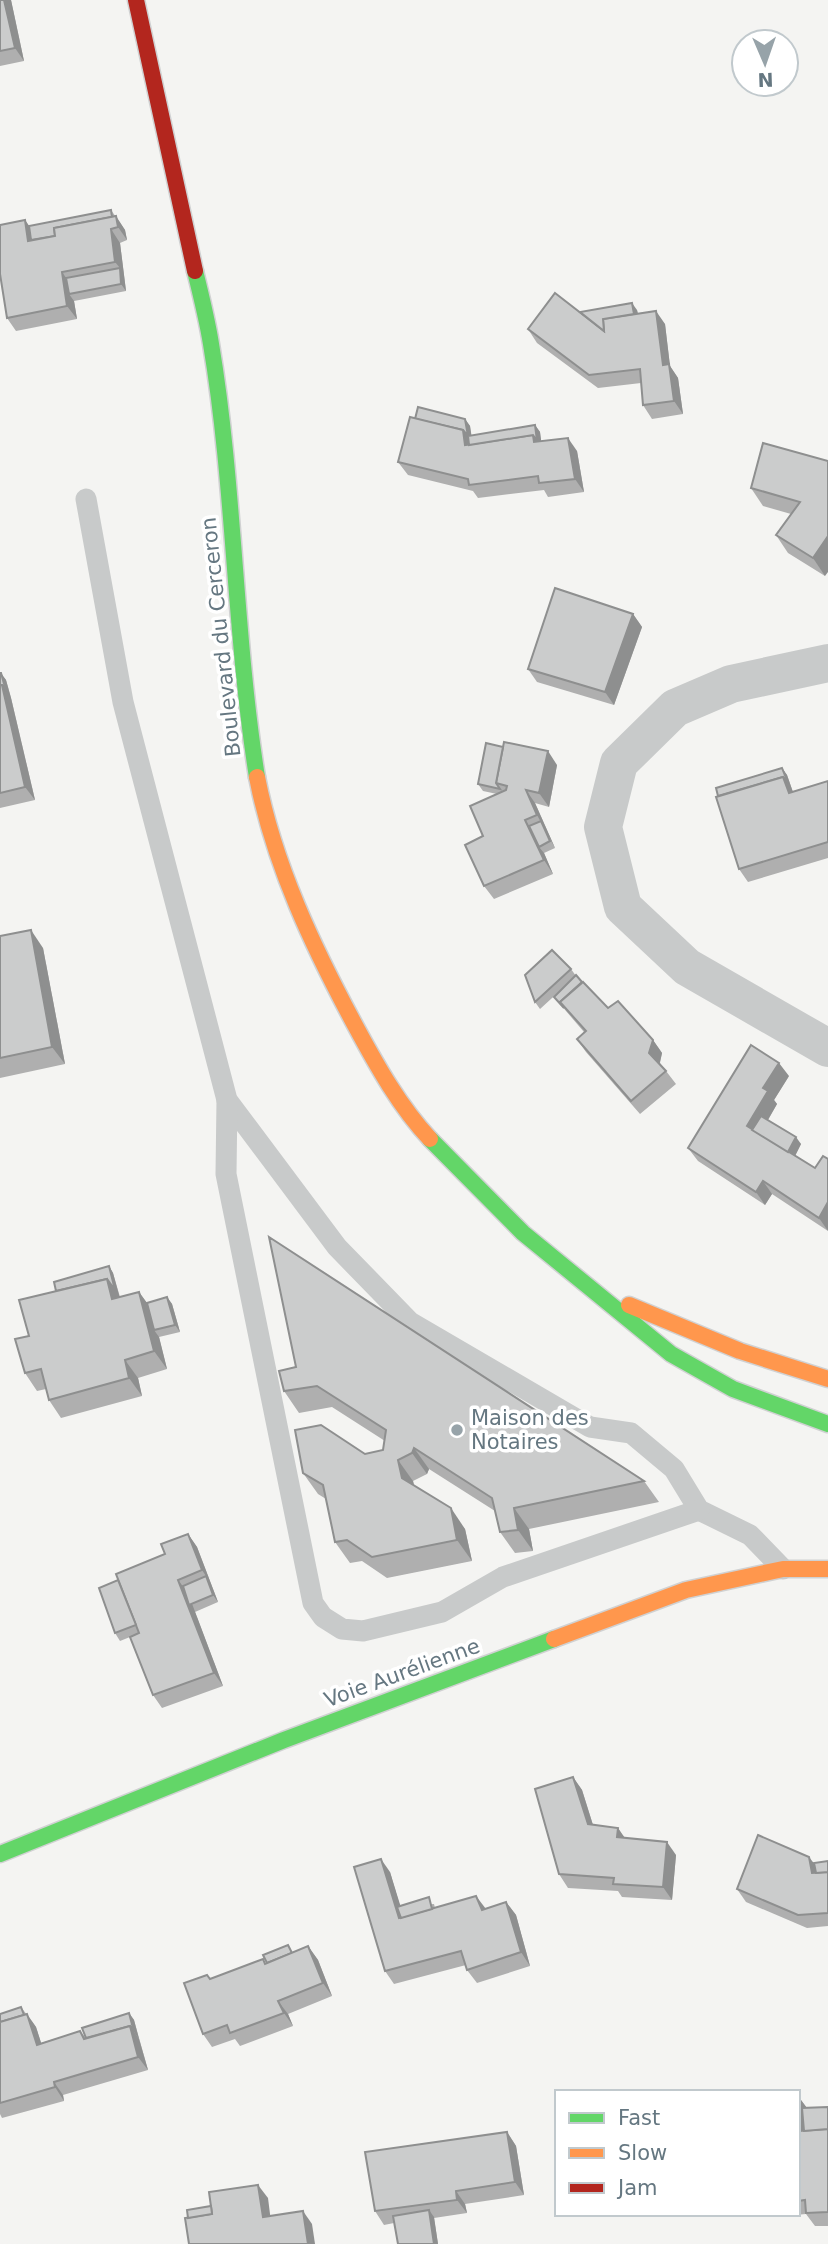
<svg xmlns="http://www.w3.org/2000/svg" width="828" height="2244" font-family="'DejaVu Sans',sans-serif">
  <rect width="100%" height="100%" fill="#f4f4f2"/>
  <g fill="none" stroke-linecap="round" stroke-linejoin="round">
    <!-- fast casing -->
    <g stroke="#d0d1d2" stroke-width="19">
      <g id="fast">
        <path d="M 195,271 C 201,295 207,319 211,344 C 235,487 234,634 257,777"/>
        <polyline points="430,1139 523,1233 671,1354 733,1389 828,1424"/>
        <polyline points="0,1854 284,1740 554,1639"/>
      </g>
    </g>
    <!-- slow casing -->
    <g stroke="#d0d1d2" stroke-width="19">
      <g id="slow">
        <path d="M 257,777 C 274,865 314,949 356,1027 C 377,1066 400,1107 430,1139"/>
        <polyline points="629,1305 740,1351 828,1379"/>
        <polyline points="554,1639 686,1590 783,1569 828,1569"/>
      </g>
    </g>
    <!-- jam casing -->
    <g stroke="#d0d1d2" stroke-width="19">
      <polyline id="jam" points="136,0 195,271"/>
    </g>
    <!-- lane -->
    <g stroke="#c8caca" stroke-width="21">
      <polyline points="86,499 123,702 227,1100 337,1247 410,1322 590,1427 631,1433 674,1469 699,1510 750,1535 783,1569"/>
      <polyline points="227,1100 226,1174 313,1603 323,1617 342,1629 363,1631 442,1612 503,1577 699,1510"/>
    </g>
    <!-- street -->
    <polyline stroke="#c8caca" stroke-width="38" points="828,663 731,684 675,708 619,763 603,827 623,907 687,967 828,1048"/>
    <!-- fast -->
    <use href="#fast" stroke="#63d668" stroke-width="16"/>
    <!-- slow -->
    <use href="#slow" stroke="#ff974d" stroke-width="16"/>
    <!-- jam -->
    <use href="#jam" stroke="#b3261e" stroke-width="16"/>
  </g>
  <!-- wall -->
  <g fill="#afafaf">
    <polygon points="0,0 11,0 24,61 0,66"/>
    <polygon points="111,210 125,230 127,240 120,243 126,291 74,301 77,319 16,331 7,318 25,220 29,226"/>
    <polygon points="637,310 638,314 665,324 670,366 678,378 683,414 652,419 643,405 641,383 598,388 537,343 528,329 580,312"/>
    <polygon points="415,419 465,419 470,426 471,436 535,425 540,432 541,441 577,451 584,492 548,497 544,490 478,498 473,491 408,475 398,462"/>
    <polygon points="828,461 825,576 788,553 776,535 791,514 763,506 751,488"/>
    <polygon points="633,614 642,627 614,705 537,682 528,669"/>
    <polygon points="0,673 6,680 11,698 35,800 0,808"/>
    <polygon points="557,765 549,807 535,803 555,848 544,853 553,874 494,899 484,886 483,836 497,794 483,791 478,784"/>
    <polygon points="782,768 787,775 793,792 828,781 828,858 748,882 739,869"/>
    <polygon points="0,936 43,948 65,1064 0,1078"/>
    <polygon points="571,969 576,976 608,1008 653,1040 662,1053 660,1063 666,1071 676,1084 640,1114 586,1052 577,1039 584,1032 554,997 563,988 540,1009 535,1002"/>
    <polygon points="789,1076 774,1100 777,1104 768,1120 801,1144 795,1156 828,1231 772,1194 765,1205 698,1161 688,1148"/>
    <polygon points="109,1266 113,1273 120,1297 139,1292 147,1303 167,1297 172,1304 180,1332 159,1337 167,1369 138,1378 142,1396 61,1418 49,1400 46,1389 37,1391 25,1373 29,1336 56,1291"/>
    <polygon points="279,1371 644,1481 659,1502 529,1529 533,1551 515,1553 500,1532 495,1511 429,1469 427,1474 413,1481 414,1485 465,1529 472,1561 387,1578 362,1561 350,1563 335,1542 326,1499 318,1494 303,1473 383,1450 385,1441 332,1407 299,1413 284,1391"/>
    <polygon points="188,1534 197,1547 218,1602 195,1612 223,1686 162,1708 153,1695 135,1635 120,1641 115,1633 118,1580 165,1554"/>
    <polygon points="573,1777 582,1790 593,1825 618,1828 624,1838 676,1855 672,1900 622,1897 618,1891 568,1888 559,1874"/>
    <polygon points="828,1861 828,1926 807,1928 746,1902 737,1889 814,1863"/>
    <polygon points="390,1872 400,1906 434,1904 435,1908 486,1909 506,1902 516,1915 530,1966 477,1983 467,1970 466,1965 394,1984 385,1971"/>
    <polygon points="308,1946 318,1960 332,1996 288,2014 293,2026 240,2046 235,2039 212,2047 203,2034 210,1979 266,1963"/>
    <polygon points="21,2007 36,2027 41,2043 80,2031 86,2038 129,2013 134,2020 148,2070 63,2095 64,2101 2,2118 0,2114 0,2014"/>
    <polygon points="798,2096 806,2107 828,2107 828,2226 815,2226 806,2214 795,2215 795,2214 798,2214"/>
    <polygon points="507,2132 516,2146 524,2195 465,2204 467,2213 434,2218 438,2244 394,2223 384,2225 375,2211"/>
  </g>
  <!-- shaded-wall -->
  <g fill="#8e8f8f">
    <polygon points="4,0 11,0 24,61 15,48"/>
    <polygon points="116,216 125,230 127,240 118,227"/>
    <polygon points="25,220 34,233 36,247 28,241"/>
    <polygon points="111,229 120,243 126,291 121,284 120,268 115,262"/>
    <polygon points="62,272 71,285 69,294 74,301 77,319 67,306"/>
    <polygon points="632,303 637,310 641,328 636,321"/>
    <polygon points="656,311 665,324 670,366 678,378 683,414 674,401 663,365"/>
    <polygon points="465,419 470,426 474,451 465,445 463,430"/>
    <polygon points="535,425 540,432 543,455 534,442 533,435"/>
    <polygon points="568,438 577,451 584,492 575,479"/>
    <polygon points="828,536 828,572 825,576 813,558"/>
    <polygon points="633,614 642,627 614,705 605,692"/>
    <polygon points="1,673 6,680 11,698 35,800 25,787 2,685"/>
    <polygon points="548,751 557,765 549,807 539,793"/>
    <polygon points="782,768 787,775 798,807 789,793 783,777"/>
    <polygon points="526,790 535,803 555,848 537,815"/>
    <polygon points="525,820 534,833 539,847 544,853 553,874 544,860"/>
    <polygon points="31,930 43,948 65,1064 52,1047"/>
    <polygon points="653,1040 662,1053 659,1066 649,1053"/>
    <polygon points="779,1063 789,1076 774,1100 777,1104 758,1137 747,1126 763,1088"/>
    <polygon points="796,1137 801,1144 792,1162 787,1155"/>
    <polygon points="763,1181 772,1194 765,1205 756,1192"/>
    <polygon points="828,1202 828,1231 819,1218"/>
    <polygon points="109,1266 113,1273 125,1317 112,1299 107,1279"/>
    <polygon points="139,1292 152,1310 154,1330 159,1337 167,1369 154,1351"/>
    <polygon points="167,1297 172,1304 180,1332 175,1325"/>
    <polygon points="125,1360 138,1378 142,1396 129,1378"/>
    <polygon points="414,1448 429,1469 427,1474 412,1453"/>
    <polygon points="398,1460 413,1481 417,1499 402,1478"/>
    <polygon points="451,1508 465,1529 472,1561 457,1540"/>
    <polygon points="514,1508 529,1529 533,1551 518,1530"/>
    <polygon points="188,1534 197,1547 218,1602 213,1595 206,1576 202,1570"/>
    <polygon points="178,1580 188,1593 223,1686 214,1673"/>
    <polygon points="573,1777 582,1790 597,1838 588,1824"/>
    <polygon points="618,1828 627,1841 617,1837"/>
    <polygon points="667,1842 676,1855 672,1900 663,1887"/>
    <polygon points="809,1857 819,1870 820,1879 812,1873"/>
    <polygon points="381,1859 390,1872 406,1924 399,1918"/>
    <polygon points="476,1896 486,1909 482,1910"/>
    <polygon points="506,1902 516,1915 530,1966 521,1952"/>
    <polygon points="308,1946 318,1960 332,1996 323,1983"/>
    <polygon points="278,2001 288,2014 293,2026 284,2013"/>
    <polygon points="129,2013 134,2020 139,2039 134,2032"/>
    <polygon points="27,2014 36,2027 46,2058 37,2045"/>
    <polygon points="130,2026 139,2039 148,2070 138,2057"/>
    <polygon points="54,2082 63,2095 64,2101 55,2087"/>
    <polygon points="798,2096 807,2108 809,2137 800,2131"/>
    <polygon points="507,2132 516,2146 524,2195 515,2182"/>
    <polygon points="258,2185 268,2198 272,2230 263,2217"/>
    <polygon points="456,2191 465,2204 467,2213 457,2200"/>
    <polygon points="429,2210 434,2217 438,2244 434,2244"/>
    <polygon points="303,2211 312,2224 315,2244 308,2244"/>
  </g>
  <!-- building -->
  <g fill="#cbcccc" stroke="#8e8f8f" stroke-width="2">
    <polygon points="0,0 4,0 15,48 0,51"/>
    <polygon points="111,210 112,217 54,228 55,236 31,240 29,226"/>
    <polygon points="116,216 118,227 111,229 115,262 62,272 67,306 7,318 0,274 0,225 25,220 28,241 55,236 54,228"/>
    <polygon points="120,268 121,284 69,294 66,278"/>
    <polygon points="555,293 604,331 603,319 656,311 663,365 669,364 674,401 643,405 640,369 589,375 528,329"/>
    <polygon points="632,303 634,314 603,319 604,331 580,312"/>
    <polygon points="418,407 465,419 468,436 463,430 415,419"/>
    <polygon points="410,417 463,430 465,445 533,435 534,442 568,438 575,479 539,483 538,476 469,485 468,479 398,462"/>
    <polygon points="535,425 537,441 533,435 469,445 468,436"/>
    <polygon points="763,443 828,461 828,536 813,558 776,535 800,502 751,488"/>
    <polygon points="555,588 633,614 605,692 528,669"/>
    <polygon points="0,673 1,673 6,691 2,685 0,685"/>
    <polygon points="0,685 2,685 25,787 0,793"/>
    <polygon points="504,742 548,751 539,793 526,790 537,815 525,820 544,860 484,886 465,845 483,836 470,806 506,790 507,786 496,783"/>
    <polygon points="486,743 503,747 496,783 500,789 478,784"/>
    <polygon points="782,768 788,783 783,777 718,796 716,788"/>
    <polygon points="783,777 789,793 828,781 828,842 739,869 716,797"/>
    <polygon points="541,821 550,841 539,847 529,826"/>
    <polygon points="31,930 52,1047 0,1058 0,936"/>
    <polygon points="552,950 571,969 535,1002 525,975"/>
    <polygon points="576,975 582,982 560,1002 564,1008 554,997"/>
    <polygon points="583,982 608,1008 618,1001 653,1040 649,1053 666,1071 631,1101 577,1039 586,1031 560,1002"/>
    <polygon points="751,1045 779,1063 763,1088 768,1091 747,1126 815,1168 823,1156 828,1159 828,1202 819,1218 763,1181 756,1192 688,1148"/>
    <polygon points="761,1116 796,1137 788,1152 752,1130"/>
    <polygon points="269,1237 644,1481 514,1508 518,1530 500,1532 492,1498 414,1448 412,1453 398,1460 402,1478 451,1508 457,1540 372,1557 347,1540 335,1542 323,1485 303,1473 295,1430 321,1425 365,1454 383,1450 386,1430 317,1386 284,1391 279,1371 296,1367"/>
    <polygon points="109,1266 115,1290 107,1279 56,1291 54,1282"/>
    <polygon points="107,1279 112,1299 139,1292 154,1351 125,1360 129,1378 49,1400 41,1369 25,1373 15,1339 29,1336 19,1300"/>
    <polygon points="167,1297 175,1325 154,1330 147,1303"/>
    <polygon points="188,1534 202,1570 178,1580 214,1673 153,1695 130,1637 139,1633 116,1574 165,1554 161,1544"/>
    <polygon points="206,1576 213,1595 189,1605 183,1586"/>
    <polygon points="118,1580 136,1625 115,1633 99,1588"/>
    <polygon points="573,1777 588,1824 618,1828 617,1837 667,1842 663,1887 613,1884 614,1878 559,1874 535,1789"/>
    <polygon points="758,1835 809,1857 812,1873 828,1872 828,1913 798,1915 737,1889"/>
    <polygon points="381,1859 399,1918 476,1896 482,1910 506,1902 521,1952 467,1970 461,1951 385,1971 354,1867"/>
    <polygon points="828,1861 828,1872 816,1873 814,1863"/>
    <polygon points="429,1897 432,1909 401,1918 397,1907"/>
    <polygon points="288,1945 292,1953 267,1963 263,1955"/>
    <polygon points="308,1946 323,1983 278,2001 284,2013 230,2033 227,2025 203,2034 184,1983 207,1975 210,1979 263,1959 265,1964"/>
    <polygon points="21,2007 24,2015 0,2022 0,2014"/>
    <polygon points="129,2013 134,2032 130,2026 86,2038 82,2028"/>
    <polygon points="27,2014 37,2045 80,2031 84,2039 130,2026 138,2057 54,2082 55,2087 0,2103 0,2022"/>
    <polygon points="798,2106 800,2131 828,2129 828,2212 806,2213 805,2200 798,2201"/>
    <polygon points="828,2107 828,2129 804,2131 802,2108"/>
    <polygon points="507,2132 515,2182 456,2191 457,2200 375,2211 365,2152"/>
    <polygon points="258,2185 263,2217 303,2211 308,2244 189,2244 185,2218 212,2214 209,2192"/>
    <polygon points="211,2206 212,2214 188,2218 187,2210"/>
    <polygon points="429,2210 434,2244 398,2244 393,2216"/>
  </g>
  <!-- markers -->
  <circle fill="#97a3a9" stroke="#fff" stroke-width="2.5" cx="457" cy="1430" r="7"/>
  <g text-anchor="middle" stroke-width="7" stroke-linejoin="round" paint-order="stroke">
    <!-- street labels -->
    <g font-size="21" fill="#657781" stroke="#fff">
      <text transform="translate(221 637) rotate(-96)" y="7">Boulevard du Cerceron</text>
      <text transform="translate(402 1673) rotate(-20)" y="7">Voie Aurélienne</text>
    </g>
    <!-- poi labels -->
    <g font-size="21" fill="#657781" stroke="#fff" text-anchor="start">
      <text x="471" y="1425">Maison des<tspan x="471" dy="24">Notaires</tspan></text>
    </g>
  </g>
  <!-- legend -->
  <rect x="555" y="2090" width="245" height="126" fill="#ffffff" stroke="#c1c9cd" stroke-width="2"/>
  <rect x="569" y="2113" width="35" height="10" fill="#63d668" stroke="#c1c9cd" stroke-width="2"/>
  <text x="618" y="2125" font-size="21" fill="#657781">Fast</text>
  <rect x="569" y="2148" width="35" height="10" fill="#ff974d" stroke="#c1c9cd" stroke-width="2"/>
  <text x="618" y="2160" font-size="21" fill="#657781">Slow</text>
  <rect x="569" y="2183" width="35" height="10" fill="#b3261e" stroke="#c1c9cd" stroke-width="2"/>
  <text x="618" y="2195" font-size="21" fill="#657781">Jam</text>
  <!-- north arrow -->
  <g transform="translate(765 63) rotate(178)"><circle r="33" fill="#ffffff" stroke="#c1c9cd" stroke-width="2"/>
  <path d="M0-5L12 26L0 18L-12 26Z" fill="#97a3a9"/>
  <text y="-10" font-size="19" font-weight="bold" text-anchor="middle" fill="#657781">N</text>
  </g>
</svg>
